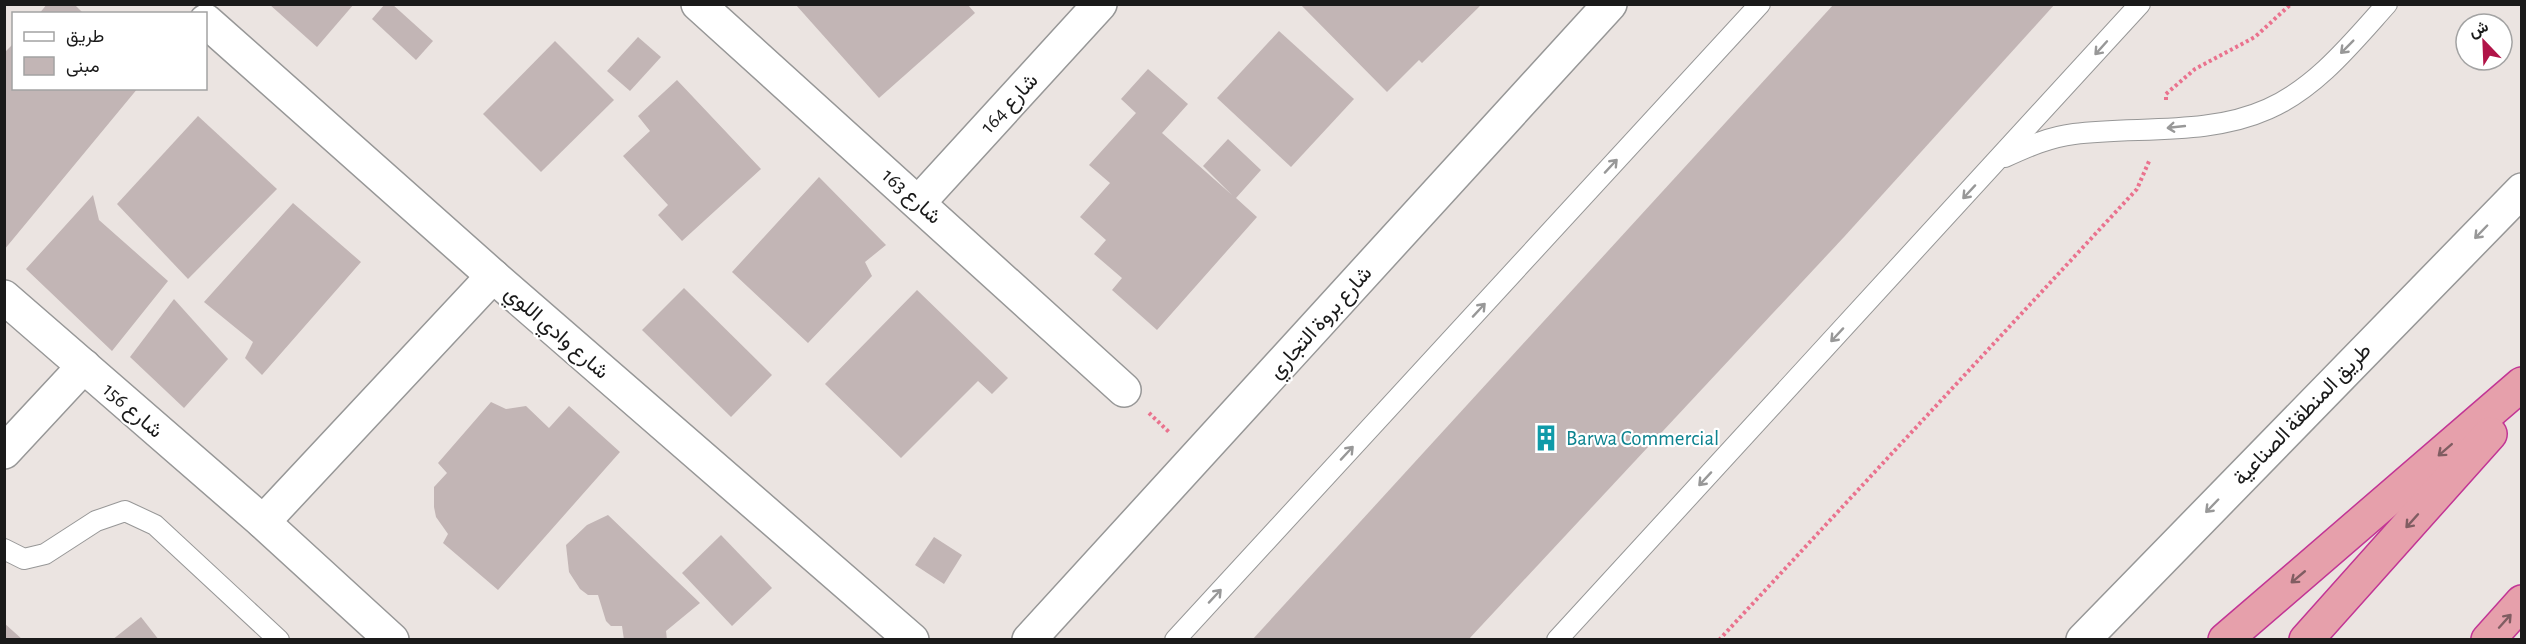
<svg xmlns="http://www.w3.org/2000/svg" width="2526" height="644" font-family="'Alegreya Sans',Vazirmatn,sans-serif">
  <rect width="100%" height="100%" fill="#ebe4e1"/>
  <!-- building -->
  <g fill="#c2b5b5">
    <polygon points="47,4 74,4 84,14 39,14"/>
    <polygon points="269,4 354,4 317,47"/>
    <polygon points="385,4 392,4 433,41 416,60 372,19"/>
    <polygon points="1300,4 1482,4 1422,63 1419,60 1387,92"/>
    <polygon points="1834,4 2055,4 1844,237 1468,640 1252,640"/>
    <polygon points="796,5 968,5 975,13 879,98"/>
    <polygon points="1279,31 1354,99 1291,167 1217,98"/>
    <polygon points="638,37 661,57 630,91 607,71"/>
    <polygon points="555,41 614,100 541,172 483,114"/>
    <polygon points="14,43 14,88 138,88 4,250 4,53"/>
    <polygon points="1148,69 1188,104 1162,133 1232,195 1203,166 1228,139 1261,170 1236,198 1257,217 1157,330 1112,290 1122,278 1094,254 1106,240 1080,217 1110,183 1089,165 1136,113 1121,99"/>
    <polygon points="677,80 761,169 682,241 658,215 668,205 623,156 650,131 638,116"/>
    <polygon points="198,116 277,189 188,279 117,204"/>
    <polygon points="819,177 886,245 865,262 872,276 808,343 732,272"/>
    <polygon points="93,195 99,220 168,281 112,351 26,269"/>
    <polygon points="293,203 361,262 262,375 245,358 253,342 204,302"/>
    <polygon points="684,288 772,375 731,417 642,330"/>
    <polygon points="917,290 1008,378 992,394 978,381 901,458 825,384"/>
    <polygon points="174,299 228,359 184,408 130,357"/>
    <polygon points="491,402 506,409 526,406 549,428 569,406 620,452 498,590 443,543 448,534 436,517 434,507 434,487 447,473 438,463"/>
    <polygon points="608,515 700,603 666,631 667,640 624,640 622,626 611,626 606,621 598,595 588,595 580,589 569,572 566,545 587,525"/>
    <polygon points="721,535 772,588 732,626 682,573"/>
    <polygon points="934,537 962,555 944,584 915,565"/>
    <polygon points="141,617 159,640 112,640"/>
    <polygon points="4,623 23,640 4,640"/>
  </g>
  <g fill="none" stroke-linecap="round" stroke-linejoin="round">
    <!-- service casing -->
    <g stroke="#979797" stroke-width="22">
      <g id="service">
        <path d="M 2005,157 C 2027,147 2049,137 2074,134 C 2137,126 2208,136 2268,109 C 2316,88 2352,43 2387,4"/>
        <polyline points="4,549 24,559 45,554 96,521 125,511 155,525 279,640"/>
        <polyline points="1175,640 1760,4"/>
        <polyline points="1557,640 2140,4"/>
      </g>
    </g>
    <!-- minor casing -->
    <g stroke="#979797" stroke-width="36">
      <g id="minor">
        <polyline points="698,4 1124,390"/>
        <polyline points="206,21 493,276 912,640"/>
        <polyline points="919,202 1100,4"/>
        <polyline points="4,297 263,522 392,640"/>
        <polyline points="4,452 84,366"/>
        <polyline points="263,522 493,276"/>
        <polyline points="1029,640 1610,4"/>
      </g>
    </g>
    <!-- tertiary casing -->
    <g stroke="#979797" stroke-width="36">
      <polyline id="tertiary" points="2083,640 2522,190"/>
    </g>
    <!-- trunk casing -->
    <g stroke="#c23595" stroke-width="36">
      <g id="trunk">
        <polyline points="2225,640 2522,384"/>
        <polyline points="2306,640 2490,434"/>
        <polyline points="2488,640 2522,602"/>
      </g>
    </g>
    <!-- path -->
    <g stroke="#ea728e" stroke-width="4" stroke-dasharray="3 3" stroke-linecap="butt">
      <polyline points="2166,100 2166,94 2195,69 2255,37 2291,4"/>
      <polyline points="1149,413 1170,433"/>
      <polyline points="1719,640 2137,189 2150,159"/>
    </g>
    <!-- service -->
    <use href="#service" stroke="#fff" stroke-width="20"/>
    <!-- minor -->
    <use href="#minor" stroke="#fff" stroke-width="33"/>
    <!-- tertiary -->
    <use href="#tertiary" stroke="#fff" stroke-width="33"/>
    <!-- trunk -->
    <use href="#trunk" stroke="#e6a0ab" stroke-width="33"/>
  </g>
  <!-- one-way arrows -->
  <defs><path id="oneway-shaft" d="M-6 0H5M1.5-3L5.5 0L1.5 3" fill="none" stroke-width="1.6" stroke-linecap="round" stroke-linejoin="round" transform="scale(1.5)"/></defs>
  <g stroke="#989898">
    <use href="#oneway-shaft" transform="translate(2347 47) rotate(135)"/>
    <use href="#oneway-shaft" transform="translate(2101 48) rotate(132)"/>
    <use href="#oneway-shaft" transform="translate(2176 127) rotate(174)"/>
    <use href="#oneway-shaft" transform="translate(1611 166) rotate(-47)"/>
    <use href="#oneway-shaft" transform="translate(1969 192) rotate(133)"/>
    <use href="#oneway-shaft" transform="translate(2481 232) rotate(134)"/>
    <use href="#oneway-shaft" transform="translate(1479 310) rotate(-47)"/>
    <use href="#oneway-shaft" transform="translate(1837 335) rotate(133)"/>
    <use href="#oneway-shaft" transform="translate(1347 453) rotate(-47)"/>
    <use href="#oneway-shaft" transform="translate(1705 479) rotate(133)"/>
    <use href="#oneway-shaft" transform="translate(2212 506) rotate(134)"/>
    <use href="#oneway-shaft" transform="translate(1215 596) rotate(-47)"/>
  </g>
  <g stroke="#805d62">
    <use href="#oneway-shaft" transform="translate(2445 450) rotate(139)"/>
    <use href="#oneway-shaft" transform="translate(2412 521) rotate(132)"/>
    <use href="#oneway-shaft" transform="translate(2298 577) rotate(140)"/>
    <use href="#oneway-shaft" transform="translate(2505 621) rotate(-48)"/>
  </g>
  <!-- icons -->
  <defs>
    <g id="building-bare" transform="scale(2.07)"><path d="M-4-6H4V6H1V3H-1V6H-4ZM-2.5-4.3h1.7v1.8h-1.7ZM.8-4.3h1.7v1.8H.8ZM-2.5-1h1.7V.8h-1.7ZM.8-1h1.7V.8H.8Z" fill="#0f9aa8" stroke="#fff" stroke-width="2.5" paint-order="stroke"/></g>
  </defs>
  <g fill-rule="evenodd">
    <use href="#building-bare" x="1546" y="438"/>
  </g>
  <g text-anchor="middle" stroke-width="4.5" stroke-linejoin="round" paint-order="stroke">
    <!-- street labels -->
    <g font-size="21" fill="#1a1a1a" stroke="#fff">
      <text transform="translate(1009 103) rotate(-47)" y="7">شارع 164</text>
      <text transform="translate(912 196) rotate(42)" y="7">شارع 163</text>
      <text transform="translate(1320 322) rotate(-48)" y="7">شارع بروة التجاري</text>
      <text transform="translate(557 332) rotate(41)" y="7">شارع وادي اللوي</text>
      <text transform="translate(133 410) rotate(41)" y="7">شارع 156</text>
      <text transform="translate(2302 414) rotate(-46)" y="7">طريق المنطقة الصناعية</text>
    </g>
    <!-- culture labels -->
    <g font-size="21" fill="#0d838f" stroke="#fff" text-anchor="start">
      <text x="1566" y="445">Barwa Commercial</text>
    </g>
  </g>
  <!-- border -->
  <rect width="2526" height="644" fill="none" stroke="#1a1a1a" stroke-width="12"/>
  <!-- legend -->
  <rect x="12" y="12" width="195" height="78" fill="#ffffff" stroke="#a3a3a3" stroke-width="1.5"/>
  <rect x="24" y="32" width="30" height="9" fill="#ffffff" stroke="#a3a3a3" stroke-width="1.5"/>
  <text x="66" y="42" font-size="18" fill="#1a1a1a">طريق</text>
  <rect x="24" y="57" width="30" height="18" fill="#c2b5b5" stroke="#a3a3a3" stroke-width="1.5"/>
  <text x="66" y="72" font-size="18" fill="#1a1a1a">مبنى</text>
  <!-- north arrow -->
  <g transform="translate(2484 42) rotate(337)"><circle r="28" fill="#ffffff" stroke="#a3a3a3" stroke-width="1.5"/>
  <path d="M0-4.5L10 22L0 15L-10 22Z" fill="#b11448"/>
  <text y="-9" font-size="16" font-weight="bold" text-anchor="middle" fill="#1a1a1a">ش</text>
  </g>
</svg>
